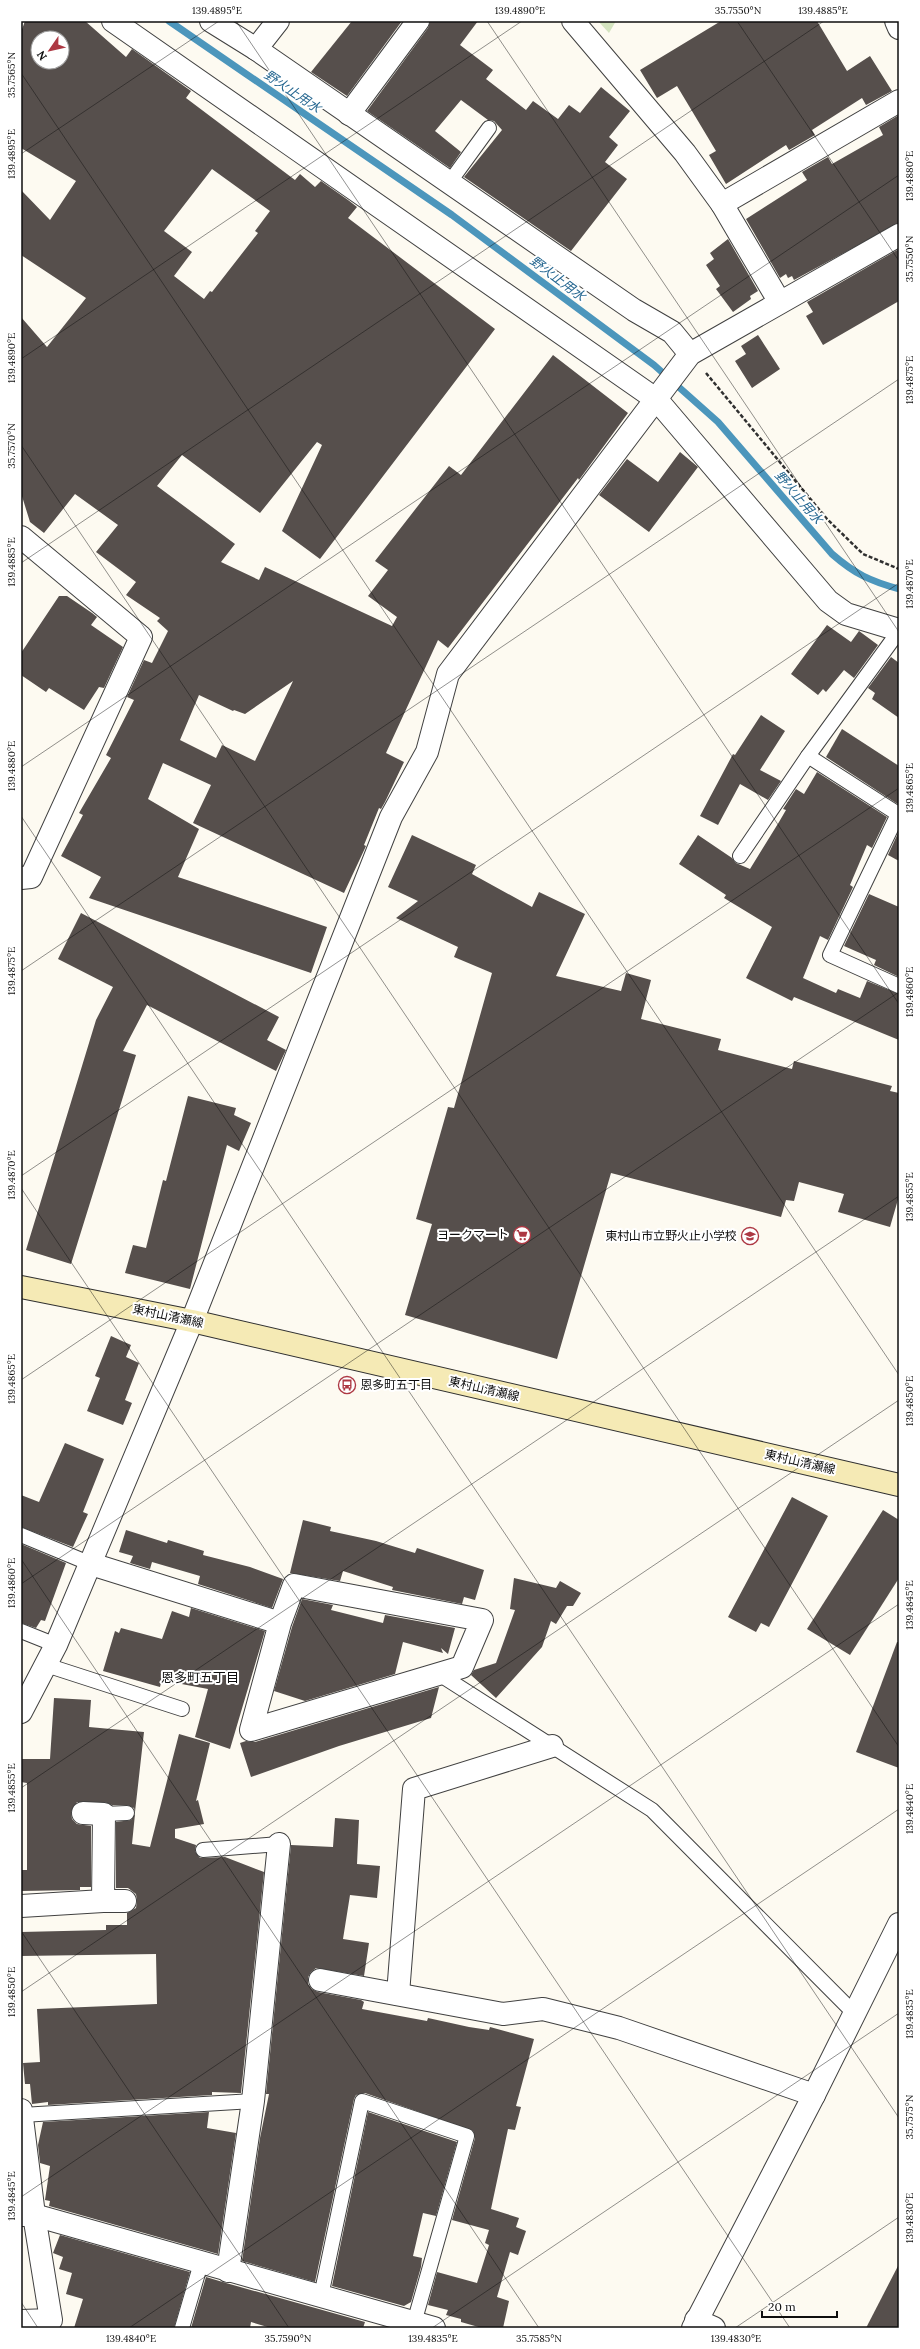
<svg xmlns="http://www.w3.org/2000/svg" width="920" height="2349" font-family="Lora,'Noto Sans JP',serif">
  <rect width="100%" height="100%" fill="#fdfaf1"/>
  <!-- green -->
  <polygon fill="#d4e4bf" points="598,21 616,21 609,33"/>
  <g fill="none" stroke-linecap="round" stroke-linejoin="round">
    <!-- stream -->
    <path stroke="#4c96bc" stroke-width="7" d="M 169,21 L 452,215 L 654,365 L 718,422 L 832,554 C 855,574 870,581 899,589"/>
  </g>
  <!-- building -->
  <g fill="#564f4c" fill-rule="evenodd">
    <path d="M 25,21 L 85,21 L 126,57 L 132,49 L 191,91 L 186,98 L 295,180 L 300,174 L 315,187 L 321,181 L 348,200 L 357,207 L 348,218 L 495,329 L 320,559 L 282,531 L 322,445 L 317,442 L 260,513 L 182,455 L 157,486 L 235,544 L 221,562 L 259,580 L 265,567 L 392,626 L 397,617 L 368,596 L 388,570 L 375,561 L 449,466 L 461,475 L 553,355 L 628,413 L 579,480 L 578,478 L 448,648 L 438,640 L 386,753 L 404,762 L 385,802 L 381,809 L 379,808 L 364,845 L 366,846 L 344,893 L 193,823 L 211,785 L 163,763 L 148,799 L 199,829 L 178,877 L 327,927 L 311,973 L 89,898 L 101,877 L 61,856 L 83,815 L 79,813 L 111,758 L 106,755 L 134,700 L 127,697 L 144,660 L 152,663 L 168,631 L 157,621 L 160,618 L 126,595 L 136,582 L 96,552 L 118,525 L 75,494 L 44,533 L 30,522 L 21,493 L 21,317 L 47,347 L 86,298 L 21,255 L 21,190 L 50,220 L 76,181 L 21,148 L 21,32 ZM 38,38 L 62,38 L 62,62 L 38,62 ZM 212,169 L 270,211 L 255,231 L 258,233 L 212,292 L 210,291 L 204,299 L 174,276 L 192,252 L 164,231 ZM 293,681 L 255,761 L 222,745 L 216,758 L 180,740 L 199,695 L 233,711 L 234,710 L 245,714 Z"/>
    <polygon points="352,21 402,21 347,96 311,72"/>
    <polygon points="430,21 478,21 460,45 493,70 486,79 526,110 533,101 558,119 569,105 580,113 601,87 630,111 609,137 618,145 605,162 627,179 571,251 464,177 502,130 494,121 488,120 461,100 435,131 461,152 450,168 367,111 428,28"/>
    <polygon points="721,21 817,21 847,71 870,56 892,91 866,105 862,98 812,130 815,135 789,150 786,145 726,184 709,155 716,151 677,86 657,98 640,70"/>
    <polygon points="899,115 899,223 794,280 792,276 788,278 786,274 780,278 746,219 807,180 802,172 828,157 832,164 883,135 879,127"/>
    <polygon points="728,239 758,291 750,296 751,299 733,312 716,289 720,286 706,265 714,259 710,253"/>
    <polygon points="899,249 899,301 823,345 806,316 813,312 807,302"/>
    <polygon points="758,335 780,369 752,388 735,361 746,354 741,346"/>
    <polygon points="680,452 698,467 649,532 599,495 627,459 658,482"/>
    <polygon points="59,596 67,596 92,613 97,617 91,625 123,647 104,688 99,687 84,710 49,688 46,692 21,675 21,653"/>
    <polygon points="827,625 851,642 859,631 878,645 854,678 844,670 826,692 823,689 818,695 791,674"/>
    <polygon points="891,657 899,663 899,718 872,699 875,693 868,688"/>
    <polygon points="761,715 785,731 760,770 781,781 768,800 740,784 718,825 700,816 733,754 735,755"/>
    <polygon points="842,729 899,766 899,805 826,757"/>
    <polygon points="817,772 887,817 872,848 867,845 850,885 853,887 828,940 820,936 803,978 836,993 838,989 860,998 867,981 899,994 899,1040 794,997 792,1001 746,978 772,927 724,898 726,895 679,864 698,835 732,858 736,863 750,869 779,822 786,810 783,809 796,789 804,794"/>
    <polygon points="899,831 899,861 888,855"/>
    <polygon points="412,835 476,865 472,874 532,907 539,892 585,914 556,976 621,991 626,973 651,980 641,1019 721,1039 718,1050 792,1069 794,1061 892,1086 890,1091 899,1093 899,1196 890,1227 838,1212 844,1194 799,1182 794,1201 786,1200 781,1217 611,1173 557,1359 405,1315 432,1224 416,1219 448,1107 454,1108 492,973 454,957 458,947 396,918 418,901 388,887"/>
    <polygon points="869,894 899,907 899,977 874,965 876,960 844,946"/>
    <polygon points="81,913 279,1017 267,1040 286,1050 276,1071 147,1005 123,1051 136,1055 71,1264 26,1250 96,1020 113,987 58,959"/>
    <polygon points="188,1096 236,1108 234,1115 251,1123 239,1151 227,1145 190,1289 125,1273 133,1245 146,1248 163,1180 166,1181"/>
    <polygon points="111,1336 131,1345 126,1357 139,1363 125,1400 132,1403 123,1425 87,1411 100,1378 95,1376"/>
    <polygon points="65,1443 104,1459 83,1512 88,1514 73,1547 21,1527 21,1495 39,1502"/>
    <polygon points="792,1497 828,1516 769,1627 761,1623 756,1632 728,1617"/>
    <polygon points="883,1510 899,1520 899,1578 850,1655 807,1629"/>
    <polygon points="303,1520 331,1527 330,1531 376,1541 415,1553 417,1548 484,1570 475,1600 464,1597 462,1604 392,1590 393,1587 343,1571 340,1581 290,1573"/>
    <polygon points="126,1530 167,1543 168,1540 204,1551 203,1555 250,1567 283,1579 272,1608 198,1584 200,1576 152,1562 150,1569 130,1563 133,1556 119,1552"/>
    <polygon points="21,1544 66,1563 45,1621 41,1620 36,1628 21,1623"/>
    <polygon points="514,1578 556,1588 560,1581 581,1593 573,1606 567,1606 556,1624 551,1621 542,1647 496,1698 471,1675 474,1670 496,1663 515,1610 510,1609"/>
    <polygon points="302,1599 333,1605 331,1610 383,1623 385,1615 455,1628 448,1654 441,1648 443,1653 403,1642 395,1674 305,1701 274,1691 292,1627"/>
    <polygon points="191,1608 265,1631 230,1749 195,1737 208,1689 171,1682 170,1685 161,1683 160,1687 103,1671 115,1631 119,1633 121,1628 162,1639 172,1611 189,1617"/>
    <polygon points="897,1642 899,1642 899,1768 856,1752"/>
    <polygon points="439,1687 431,1718 339,1746 251,1777 240,1743 246,1741 255,1742"/>
    <polygon points="54,1698 91,1700 89,1727 144,1732 135,1812 134,1808 127,1805 112,1805 105,1802 77,1802 71,1812 72,1819 77,1824 91,1826 91,1887 80,1887 80,1890 21,1891 21,1870 27,1870 27,1783 21,1782 21,1759 50,1759"/>
    <polygon points="179,1734 210,1743 196,1801 198,1800 204,1824 175,1829 175,1838 196,1845 195,1851 200,1858 225,1857 264,1872 241,2093 212,2092 212,2095 48,2105 48,2102 32,2104 30,2084 25,2084 23,2063 40,2062 37,2009 157,2004 156,1954 21,1956 21,1932 106,1930 106,1925 127,1925 127,1913 136,1908 137,1901 136,1894 128,1888 116,1888 116,1822 131,1820 135,1814 132,1844 150,1847"/>
    <polygon points="335,1818 359,1820 357,1864 380,1866 377,1898 350,1895 343,1939 369,1943 364,1976 316,1968 311,1972 308,1977 308,1984 312,1989 318,1992 361,2000 364,2002 362,2009 427,2021 428,2018 469,2027 489,2030 490,2027 534,2039 516,2106 521,2107 515,2130 508,2129 491,2209 519,2218 516,2227 526,2231 518,2255 510,2252 497,2297 509,2301 503,2328 482,2328 461,2322 461,2319 446,2315 448,2310 428,2305 437,2272 477,2283 489,2245 485,2243 489,2230 452,2220 475,2138 473,2131 365,2093 356,2095 354,2099 315,2282 242,2261 260,2138 269,2094 266,2094 291,1845 333,1847"/>
    <polygon points="209,2112 207,2128 236,2133 218,2254 49,2206 50,2201 45,2200 50,2166 40,2163 38,2145 43,2122"/>
    <polygon points="368,2112 457,2142 436,2216 423,2213 413,2256 422,2258 421,2267 411,2302 404,2306 332,2286"/>
    <polygon points="60,2235 190,2272 174,2328 74,2328 83,2299 66,2294 72,2273 59,2269 63,2257 53,2253"/>
    <polygon points="899,2264 899,2328 866,2328"/>
    <polygon points="206,2277 226,2283 365,2322 363,2328 271,2328 251,2322 250,2328 191,2328"/>
  </g>
  <g fill="none" stroke-linecap="round" stroke-linejoin="round">
    <!-- service casing -->
    <g stroke="#414141" stroke-width="16">
      <g id="service">
        <polyline points="449,183 489,128"/>
        <polyline points="808,756 898,814 830,955 899,986"/>
        <polyline points="740,856 808,756 899,631"/>
        <polyline points="21,1535 91,1564"/>
        <polyline points="21,1631 56,1645"/>
        <polyline points="46,1665 182,1709"/>
        <polyline points="439,1674 652,1810 854,2013"/>
        <polyline points="104,1814 127,1813"/>
        <polyline points="203,1850 279,1844"/>
        <polyline points="22,2115 253,2101"/>
        <polyline points="321,2296 362,2101 467,2136 414,2323"/>
        <polyline points="182,2328 201,2263"/>
      </g>
    </g>
    <!-- minor casing -->
    <g stroke="#414141" stroke-width="24">
      <g id="minor">
        <polyline points="113,21 657,400 828,601 846,614 899,630"/>
        <polyline points="211,21 256,49 634,310 672,332 690,354"/>
        <polyline points="573,21 685,153 722,204 779,301"/>
        <polyline points="896,21 899,28"/>
        <polyline points="256,49 278,21"/>
        <polyline points="349,114 418,21"/>
        <polyline points="722,204 899,101"/>
        <polyline points="21,537 141,637 31,877 21,878"/>
        <polyline points="91,1564 280,1623 294,1585 482,1620 462,1667 251,1730 280,1623"/>
        <polyline points="21,1712 56,1645 192,1321 391,817 427,752 448,674 690,354 899,235"/>
        <polyline points="103,1901 125,1901"/>
        <polyline points="21,1906 103,1901 104,1814 83,1813"/>
        <polyline points="320,1980 503,2014 543,2009 619,2028 814,2095"/>
        <polyline points="398,1994 414,1789 552,1746"/>
        <polyline points="21,2110 34,2215 51,2320 21,2321"/>
        <polyline points="21,2215 34,2215 434,2328"/>
        <polyline points="228,2271 253,2101 279,1844"/>
        <polyline points="696,2320 714,2328"/>
        <polyline points="693,2328 814,2095 899,1924"/>
      </g>
    </g>
    <!-- secondary casing -->
    <g stroke="#303030" stroke-width="24">
      <polyline id="secondary" points="21,1287 192,1321 899,1485"/>
    </g>
    <!-- path -->
    <polyline stroke="#303030" stroke-width="2.5" stroke-dasharray="4 2" stroke-linecap="butt" points="706,373 827,519 863,554 899,569"/>
    <!-- service -->
    <use href="#service" stroke="#fff" stroke-width="14"/>
    <!-- minor -->
    <use href="#minor" stroke="#fff" stroke-width="22"/>
    <!-- secondary -->
    <use href="#secondary" stroke="#f5eab5" stroke-width="22"/>
  </g>
  <!-- ticks -->
  <path fill="none" stroke="#0e0e0e" stroke-width="1" stroke-opacity="0.45" d="M 236,21 L 899,1004M 487,21 L 899,632M 737,21 L 899,261M 21,73 L 899,1375M 21,154 L 219,21M 21,359 L 522,21M 21,445 L 899,1747M 21,563 L 824,21M 21,767 L 899,175M 21,816 L 899,2118M 21,971 L 899,379M 21,1176 L 899,583M 21,1188 L 790,2328M 21,1380 L 899,788M 21,1559 L 539,2328M 21,1584 L 899,992M 21,1788 L 899,1196M 21,1931 L 289,2328M 21,1992 L 899,1400M 21,2197 L 899,1604M 21,2302 L 38,2328M 129,2328 L 899,1809M 432,2328 L 899,2013M 735,2328 L 899,2217"/>
  <!-- icons -->
  <defs>
    <g id="supermarket-ring" transform="scale(0.9)"><circle r="9.5" fill="#fff" stroke="#ad3843" stroke-width="1.5"/><path d="M-6-5.5h2.5l.6 2H6L4.5 2H-2.5L-4.4-4H-6ZM-1.5 3.2a1.3 1.3 0 1 0 .1 0ZM3 3.2a1.3 1.3 0 1 0 .1 0Z" fill="#ad3843"/></g>
    <g id="school-ring" transform="scale(0.9)"><circle r="9.5" fill="#fff" stroke="#ad3843" stroke-width="1.5"/><path d="M0-5L7-2L0 1L-7-2ZM-4 1L0 2.5L4 1V4Q0 6-4 4Z" fill="#ad3843"/></g>
    <g id="bus-ring" transform="scale(0.9)"><circle r="9.5" fill="#fff" stroke="#ad3843" stroke-width="1.5"/><path d="M-5-6H5V4H4V6H2V4H-2V6H-4V4H-5ZM-3.5-4V0h7V-4ZM-3.5 1.2v1.5H-2V1.2ZM2 1.2v1.5H3.5V1.2Z" fill="#ad3843"/></g>
  </defs>
  <g fill-rule="evenodd">
    <use href="#supermarket-ring" x="522" y="1235"/>
    <use href="#school-ring" x="750" y="1236"/>
    <use href="#bus-ring" x="347" y="1385"/>
  </g>
  <g text-anchor="middle" stroke-width="4" stroke-linejoin="round" paint-order="stroke">
    <!-- poi labels -->
    <g font-size="12" fill="#0e0e0e" stroke="#fff" text-anchor="end">
      <text x="509" y="1239">ヨークマート</text>
      <text x="737" y="1240">東村山市立野火止小学校</text>
      <text x="360" y="1389" text-anchor="start">恩多町五丁目</text>
    </g>
    <!-- street labels -->
    <g font-size="12" fill="#0e0e0e" stroke="#fff">
      <text transform="translate(168 1316) rotate(12)" y="4">東村山清瀬線</text>
      <text transform="translate(484 1389) rotate(13)" y="4">東村山清瀬線</text>
      <text transform="translate(800 1462) rotate(13)" y="4">東村山清瀬線</text>
    </g>
    <!-- water labels -->
    <g font-size="13" font-style="italic" fill="#276891" stroke="#fff">
      <text transform="translate(293 91) rotate(34)" y="5">野火止用水</text>
      <text transform="translate(558 278) rotate(37)" y="5">野火止用水</text>
      <text transform="translate(799 497) rotate(49)" y="5">野火止用水</text>
    </g>
    <!-- neighbourhood labels -->
    <g font-size="13" fill="#0e0e0e" stroke="#fff">
      <text x="200" y="1682">恩多町五丁目</text>
    </g>
  </g>
  <!-- border -->
  <rect width="920" height="2349" fill="none" stroke="#ffffff" stroke-width="44"/>
  <!-- north arrow -->
  <g transform="translate(50 50) rotate(236)"><circle r="19" fill="#ffffff" stroke="#9f9f9f"/>
  <path d="M0-3L7 15L0 10L-7 15Z" fill="#ad3843"/>
  <text y="-6" font-size="11" font-weight="bold" text-anchor="middle" fill="#0e0e0e">N</text>
  </g>
  <!-- scale -->
  <path d="M762 2311v6h75v-6" fill="none" stroke="#0e0e0e" stroke-width="2"/>
  <text x="768" y="2311" font-size="12" fill="#0e0e0e" stroke="#ffffff" stroke-width="3" paint-order="stroke">20 m</text>
  <rect x="22" y="22" width="876" height="2305" fill="none" stroke="#0e0e0e" stroke-width="1.5"/>
  <g font-size="10" text-anchor="middle" fill="#0e0e0e">
    <text x="217" y="14">139.4895°E</text>
    <text x="520" y="14">139.4890°E</text>
    <text x="738" y="14">35.7550°N</text>
    <text x="823" y="14">139.4885°E</text>
    <text transform="translate(11 75) rotate(-90)" y="4">35.7565°N</text>
    <text transform="translate(11 154) rotate(-90)" y="4">139.4895°E</text>
    <text transform="translate(909 176) rotate(-90)" y="4">139.4880°E</text>
    <text transform="translate(909 259) rotate(-90)" y="4">35.7550°N</text>
    <text transform="translate(11 358) rotate(-90)" y="4">139.4890°E</text>
    <text transform="translate(909 380) rotate(-90)" y="4">139.4875°E</text>
    <text transform="translate(11 446) rotate(-90)" y="4">35.7570°N</text>
    <text transform="translate(11 562) rotate(-90)" y="4">139.4885°E</text>
    <text transform="translate(909 584) rotate(-90)" y="4">139.4870°E</text>
    <text transform="translate(11 766) rotate(-90)" y="4">139.4880°E</text>
    <text transform="translate(909 788) rotate(-90)" y="4">139.4865°E</text>
    <text transform="translate(11 971) rotate(-90)" y="4">139.4875°E</text>
    <text transform="translate(909 992) rotate(-90)" y="4">139.4860°E</text>
    <text transform="translate(11 1175) rotate(-90)" y="4">139.4870°E</text>
    <text transform="translate(909 1197) rotate(-90)" y="4">139.4855°E</text>
    <text transform="translate(11 1379) rotate(-90)" y="4">139.4865°E</text>
    <text transform="translate(909 1401) rotate(-90)" y="4">139.4850°E</text>
    <text transform="translate(11 1583) rotate(-90)" y="4">139.4860°E</text>
    <text transform="translate(909 1605) rotate(-90)" y="4">139.4845°E</text>
    <text transform="translate(11 1788) rotate(-90)" y="4">139.4855°E</text>
    <text transform="translate(909 1809) rotate(-90)" y="4">139.4840°E</text>
    <text transform="translate(11 1992) rotate(-90)" y="4">139.4850°E</text>
    <text transform="translate(909 2014) rotate(-90)" y="4">139.4835°E</text>
    <text transform="translate(909 2117) rotate(-90)" y="4">35.7575°N</text>
    <text transform="translate(11 2196) rotate(-90)" y="4">139.4845°E</text>
    <text transform="translate(909 2218) rotate(-90)" y="4">139.4830°E</text>
    <text x="131" y="2342">139.4840°E</text>
    <text x="288" y="2342">35.7590°N</text>
    <text x="433" y="2342">139.4835°E</text>
    <text x="539" y="2342">35.7585°N</text>
    <text x="736" y="2342">139.4830°E</text>
  </g>
</svg>
